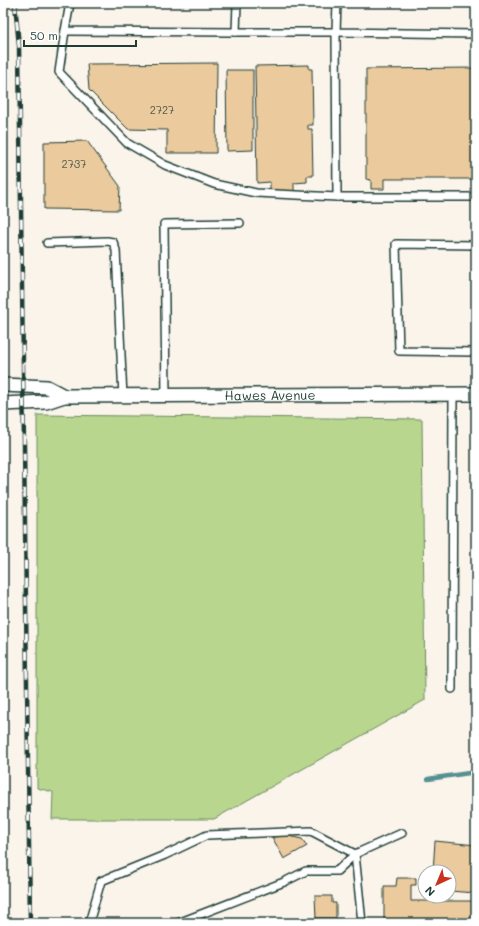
<svg xmlns="http://www.w3.org/2000/svg" width="479" height="926" font-family="Mali,sans-serif">
  <rect width="100%" height="100%" fill="#fbf4eb"/>
  <filter id="ink" filterUnits="userSpaceOnUse"><feTurbulence type="fractalNoise" baseFrequency=".025" numOctaves="2"/><feDisplacementMap in="SourceGraphic" scale="8" xChannelSelector="R" yChannelSelector="G"/><feConvolveMatrix kernelMatrix="1 2 1 2 8 2 1 2 1" color-interpolation-filters="sRGB"/></filter>
  <g filter="url(#ink)">
    <!-- green -->
    <polygon fill="#b8d68e" stroke="#6c8a61" points="37,415 422,419 425,700 214,819 52,819 53,792 37,788"/>
    <g fill="none" stroke-linecap="round" stroke-linejoin="round">
      <!-- stream -->
      <polyline stroke="#549092" stroke-width="4.5" points="428,779 476,772"/>
    </g>
    <!-- building -->
    <g fill="#ebca9d" stroke="#1f3d34">
      <polygon points="217,63 216,153 167,153 167,130 128,129 89,90 87,64"/>
      <polygon points="309,65 309,69 312,69 313,125 308,125 308,129 312,129 313,176 307,176 307,182 294,183 294,192 270,192 270,182 257,183 255,66"/>
      <polygon points="476,68 476,179 384,179 384,189 371,189 371,180 366,179 366,69"/>
      <polygon points="226,70 253,70 253,150 227,151"/>
      <polygon points="87,141 120,186 119,210 44,209 44,142"/>
      <polygon points="288,836 302,839 307,846 284,859 272,837"/>
      <polygon points="435,841 476,845 476,893 449,891 449,872 433,872"/>
      <polygon points="397,878 416,878 416,885 411,885 411,901 476,901 476,923 384,923 384,886 396,886"/>
      <polygon points="315,896 332,896 332,903 336,903 336,918 316,918"/>
    </g>
    <g fill="none" stroke-linecap="round" stroke-linejoin="round">
      <!-- lane casing -->
      <g stroke="#1f3d34" stroke-width="10">
        <g id="lane">
          <polyline points="70,3 65,31 236,32 237,3"/>
          <polyline points="337,3 336,32 476,34"/>
          <polyline points="65,31 59,72 127,143 165,165 214,184 256,193 337,197"/>
          <polyline points="236,32 336,32 337,197 476,197"/>
          <polyline points="47,243 107,241 113,242 116,250 123,397"/>
          <polyline points="476,245 396,244 399,351 476,352"/>
          <polyline points="166,396 164,224 240,223"/>
          <polyline points="452,689 453,394"/>
          <polyline points="355,854 362,923"/>
          <polyline points="89,923 101,881 165,855 207,835 311,831 355,854"/>
          <polyline points="178,923 284,882 306,871 337,871 355,854 402,833"/>
        </g>
      </g>
      <!-- street casing -->
      <g stroke="#1f3d34" stroke-width="16">
        <g id="street">
          <polyline points="3,385 47,387 64,396"/>
          <path id="s1" d="M 3,404 L 46,402 L 64,396 L 476,394"/>
        </g>
      </g>
      <!-- lane -->
      <use href="#lane" stroke="#fff" stroke-width="7"/>
      <!-- street -->
      <use href="#street" stroke="#fff" stroke-width="13"/>
      <!-- tram -->
      <g stroke="#1f3d34" stroke-width="1">
        <polyline points="3,114 4,20"/>
        <polyline points="3,813 4,923"/>
      </g>
      <!-- rail casing -->
      <g stroke="#1f3d34" stroke-width="4.5">
        <polyline id="rail" points="15,3 19,46 30,923"/>
      </g>
      <!-- rail -->
      <use href="#rail" stroke="#fff" stroke-width="3" stroke-dasharray="9" stroke-linecap="butt"/>
    </g>
  </g>
  <g text-anchor="middle" stroke-width="3" stroke-linejoin="round" paint-order="stroke">
    <!-- number labels -->
    <g font-size="11" fill="#52604e">
      <text x="162" y="114">2727</text>
      <text x="74" y="168">2737</text>
    </g>
    <!-- street labels -->
    <g font-size="13" fill="#1f3d34" stroke="#fff">
      <text dy="5" stroke="none"><textPath href="#s1" startOffset="268">Hawes Avenue</textPath></text>
    </g>
  </g>
  <!-- margin -->
  <rect width="479" height="926" fill="none" stroke="#fff" stroke-width="16"/>
  <rect x="8" y="8" width="463" height="910" fill="none" stroke="#1f3d34" stroke-width="1.5" filter="url(#ink)"/>
  <!-- north arrow -->
  <g transform="translate(437 884) rotate(224)"><circle r="19" fill="#ffffff" stroke="#a5b1ae"/>
  <path d="M0-3L7 15L0 10L-7 15Z" fill="#c8321e"/>
  <text y="-6" font-size="11" font-weight="bold" text-anchor="middle" fill="#1f3d34">N</text>
  </g>
  <!-- scale -->
  <path d="M24 40v6h112v-6" fill="none" stroke="#1f3d34" stroke-width="2"/>
  <text x="30" y="40" font-size="12" fill="#1f3d34" stroke="#ffffff" stroke-width="3" paint-order="stroke">50 m</text>
</svg>
